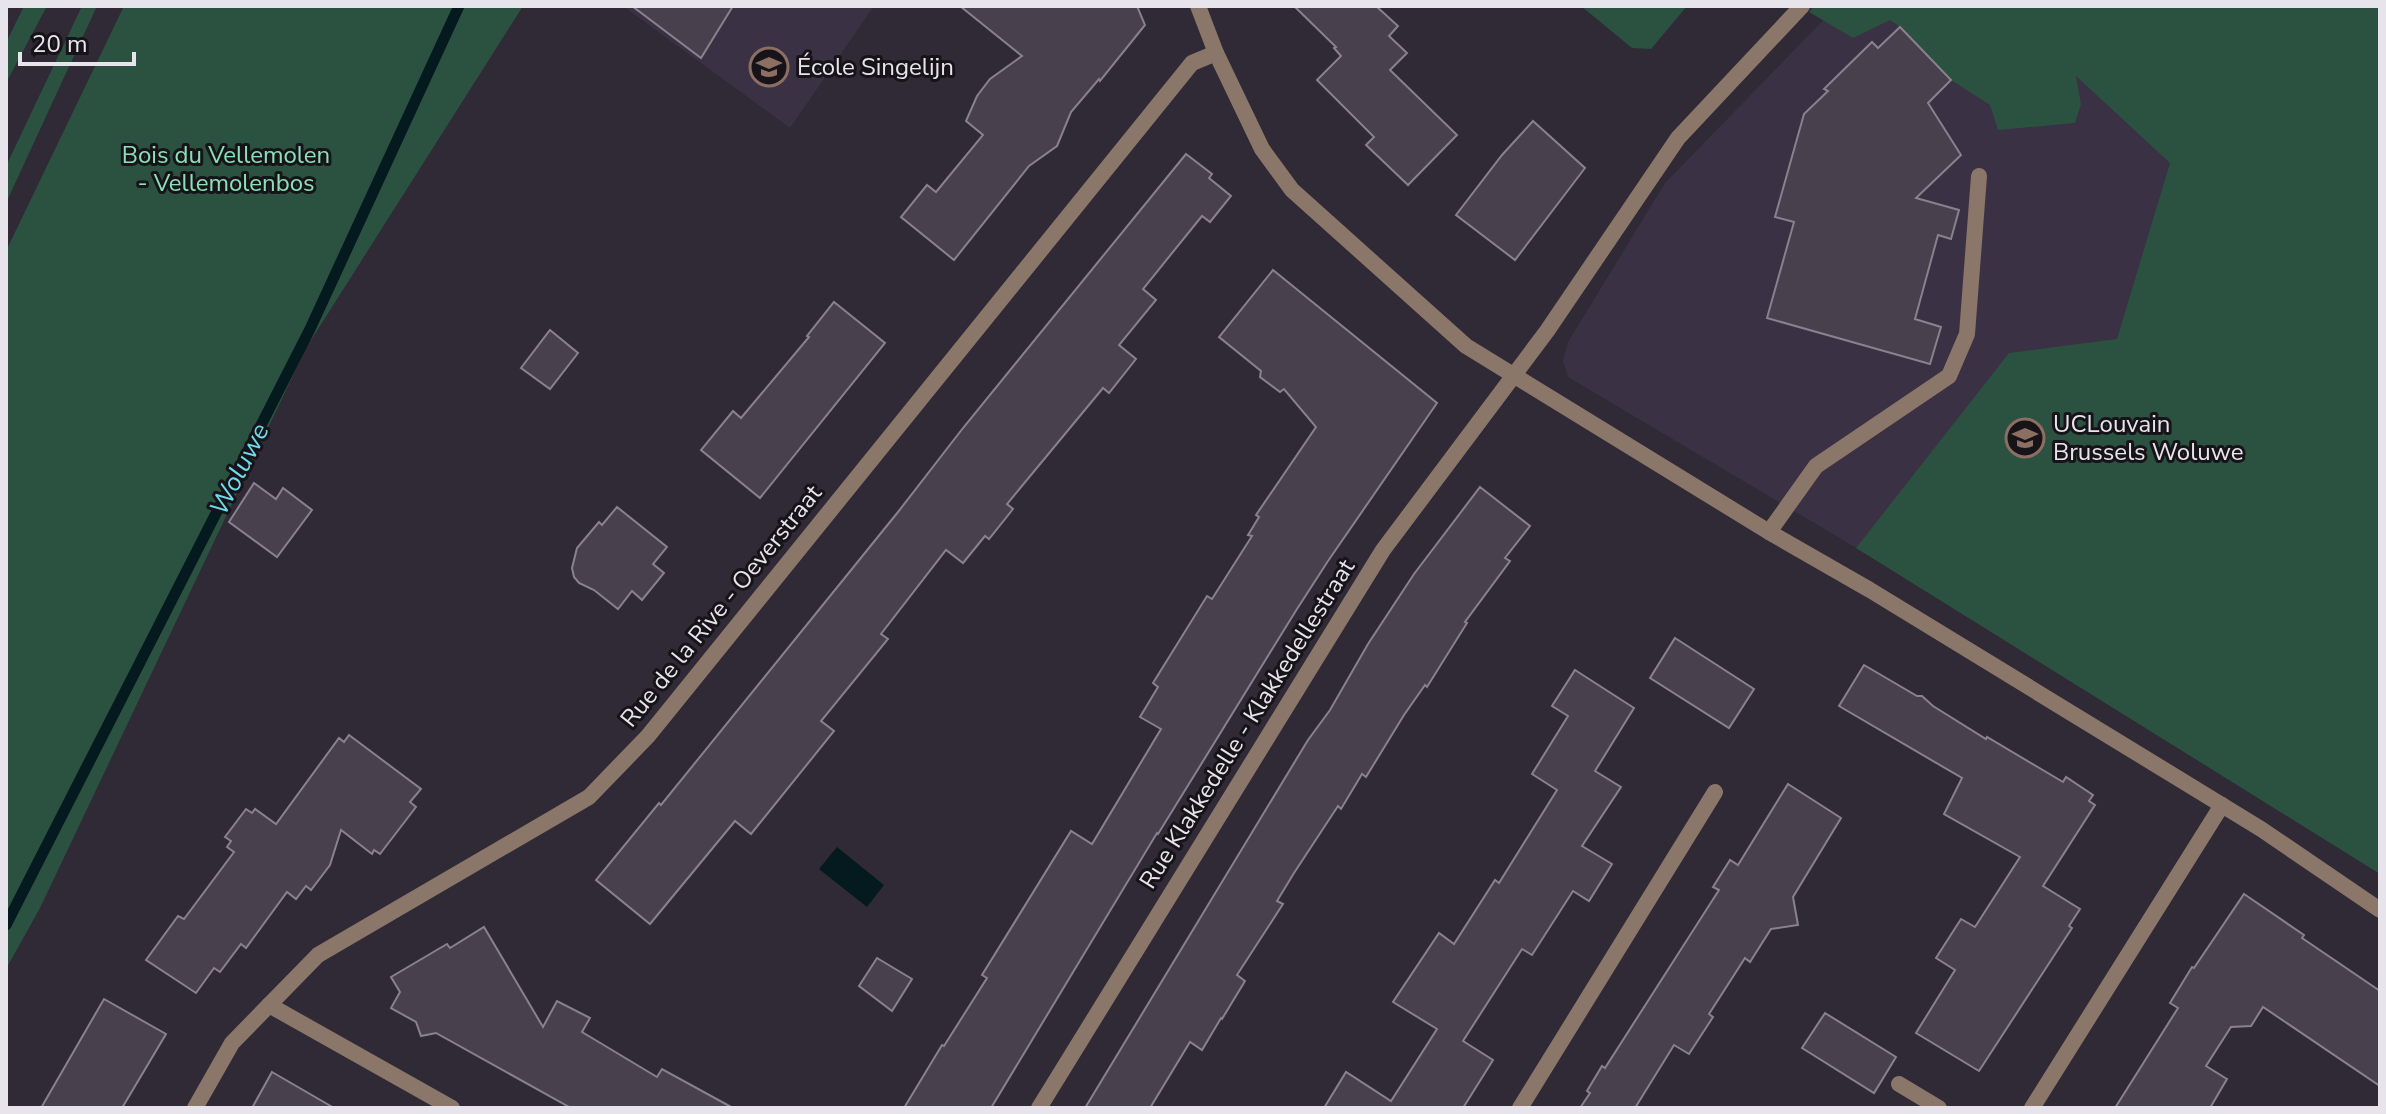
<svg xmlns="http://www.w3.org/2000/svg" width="2386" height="1114" font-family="'Nunito Sans',sans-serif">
  <rect width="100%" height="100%" fill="#2f2a36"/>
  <!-- built -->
  <g fill="#3a3144">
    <polygon points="623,6 874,6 790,128"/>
    <polygon points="1837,6 2380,6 2246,779 1568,377 1563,361 1568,342 1665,183"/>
  </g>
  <!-- green -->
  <g fill="#2b5140">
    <polygon points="24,6 47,6 6,83 6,43"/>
    <polygon points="82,6 97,6 6,203 6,166"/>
    <polygon points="124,6 523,6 306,348 40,908 6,969 6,251"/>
    <polygon points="1581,6 1687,6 1651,49 1632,48"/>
    <polygon points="1814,6 2380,6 2380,874 1856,548 2009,353 2117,339 2170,163 2076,76 2081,104 2075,123 1998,130 1990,105 1951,80 1900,27 1890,20 1853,38 1809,12"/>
  </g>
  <!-- water -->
  <polygon fill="#051a1e" points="837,847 884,885 867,907 819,869"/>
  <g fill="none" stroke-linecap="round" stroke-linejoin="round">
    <!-- stream -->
    <polyline stroke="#051a1e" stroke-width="11" points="6,925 310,329 459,6"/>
  </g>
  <!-- building -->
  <g fill="#49404d" stroke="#8a808e" stroke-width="2">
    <polygon points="632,6 733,6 701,58"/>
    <polygon points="960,6 1137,6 1145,25 1100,81 1099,79 1071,112 1057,146 1029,166 954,260 901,217 927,185 936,192 983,135 966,121 977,96 990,79 1022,56"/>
    <polygon points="1294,6 1376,6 1398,26 1389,36 1407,53 1390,70 1457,135 1408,185 1366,145 1374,137 1317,80 1341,56 1334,48 1336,47"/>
    <polygon points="1900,27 1951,80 1928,103 1961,155 1916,198 1959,210 1951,239 1938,235 1915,319 1941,327 1930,364 1767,318 1794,222 1775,217 1804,114 1828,91 1824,89 1872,42 1878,48"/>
    <polygon points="1533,121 1585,168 1515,260 1456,215 1502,155"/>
    <polygon points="1186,154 1212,174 1209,178 1231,196 1210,222 1202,216 1143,289 1156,300 1119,345 1136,359 1109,393 1103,388 1007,504 1013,509 989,539 985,536 963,563 946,550 881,634 888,639 821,721 834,731 751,834 735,821 650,924 596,880 659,803 661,805 898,512 963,428"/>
    <polygon points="1273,270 1437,403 1328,561 1297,609 1158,834 1157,833 991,1108 904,1108 942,1045 944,1046 987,978 982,975 1071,831 1092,844 1161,729 1140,717 1158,687 1153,683 1207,596 1212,599 1252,536 1248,535 1259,517 1256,515 1316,427 1284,389 1280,392 1260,377 1261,371 1219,337"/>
    <polygon points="834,302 885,343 760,498 701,450 733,411 741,418 809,337 807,336"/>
    <polygon points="550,330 578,353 550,389 521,368"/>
    <polygon points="254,483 276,499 283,488 312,510 277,557 229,522"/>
    <polygon points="1480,487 1530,526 1505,558 1510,561 1465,622 1467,623 1427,687 1425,685 1404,715 1366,777 1362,774 1341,809 1338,806 1294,873 1277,901 1283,904 1237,975 1245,981 1222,1019 1221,1018 1202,1050 1190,1042 1150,1108 1085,1108 1308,740 1330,710 1368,644 1414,574"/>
    <polygon points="617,507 667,547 653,564 664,573 642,600 632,591 618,609 594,590 579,583 574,577 572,568 577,548 599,522 602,525"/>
    <polygon points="1675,638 1754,689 1729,728 1650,678"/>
    <polygon points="1864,665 1917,696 1922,696 1933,706 1986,739 1987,737 2063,782 2066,777 2093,795 2089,801 2095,805 2043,886 2080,909 2069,926 2072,928 1979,1071 1916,1033 1955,970 1936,958 1961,919 1975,927 2020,857 1944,814 1962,778 1839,706"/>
    <polygon points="1575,670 1634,708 1595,771 1621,787 1582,846 1612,864 1589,901 1573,891 1532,955 1522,949 1463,1041 1493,1060 1463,1108 1324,1108 1346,1072 1391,1101 1437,1029 1393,1002 1439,933 1454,944 1495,880 1499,883 1557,790 1532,774 1568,716 1552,706"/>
    <polygon points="349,735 421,789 410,802 416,807 380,854 374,850 372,854 341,830 330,865 311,890 306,886 296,899 287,892 246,948 241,944 220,972 214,968 196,993 146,960 178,916 184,919 234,852 227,847 231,841 225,837 246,809 252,813 255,809 276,824 339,738 344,742"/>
    <polygon points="1788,784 1841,818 1793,897 1798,925 1771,929 1750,962 1745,958 1709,1014 1713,1017 1689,1054 1674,1045 1635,1108 1580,1108 1590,1093 1587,1091 1602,1066 1605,1068 1719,890 1713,887 1730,860 1738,865"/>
    <polygon points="2244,894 2304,935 2302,938 2380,991 2380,1086 2263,1007 2251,1026 2231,1027 2206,1066 2227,1079 2210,1108 2115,1108 2178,1008 2170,1003 2192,967 2194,968"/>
    <polygon points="484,927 543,1027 557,1001 590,1018 582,1032 657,1077 662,1069 733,1108 571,1108 436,1033 421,1036 416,1022 391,1008 400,992 391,977 447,944 450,948"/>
    <polygon points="877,958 912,979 892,1011 859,986"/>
    <polygon points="104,999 166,1034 122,1108 41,1108"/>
    <polygon points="1825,1013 1896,1057 1874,1093 1802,1048"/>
    <polygon points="272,1072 334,1108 252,1108"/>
  </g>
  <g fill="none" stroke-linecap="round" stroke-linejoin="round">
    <!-- lane -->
    <g stroke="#8b766a" stroke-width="16">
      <polyline points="1769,532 1816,466 1949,376 1967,334 1979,176"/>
      <polyline points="1899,1084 1939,1108"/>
    </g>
    <!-- street -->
    <g stroke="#8b766a" stroke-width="16">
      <polyline points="1198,6 1216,53 1262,149 1292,190 1466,346 1769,532 1870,590 2261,829 2380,910"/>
      <polyline points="269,1005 452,1108"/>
      <polyline points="195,1108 232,1043 318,955 589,797 648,736 1192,63 1216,53"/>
      <polyline points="1039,1108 1383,550 1547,331 1678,138 1802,6"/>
      <polyline points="1520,1108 1715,792"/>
      <polyline points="2032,1108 2222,805"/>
    </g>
  </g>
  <!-- icons -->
  <defs>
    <g id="school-ring" transform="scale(2)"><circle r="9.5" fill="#161419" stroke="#8d6e63" stroke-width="1.5"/><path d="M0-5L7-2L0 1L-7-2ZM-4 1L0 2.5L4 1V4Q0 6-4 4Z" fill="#8d6e63"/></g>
    <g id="university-ring" transform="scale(2)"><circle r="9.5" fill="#161419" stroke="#8d6e63" stroke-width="1.5"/><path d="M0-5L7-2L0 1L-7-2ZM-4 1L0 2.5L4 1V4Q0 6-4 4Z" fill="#8d6e63"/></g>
  </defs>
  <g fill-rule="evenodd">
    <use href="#school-ring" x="769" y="67"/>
    <use href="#university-ring" x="2025" y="438"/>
  </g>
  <g text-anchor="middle" stroke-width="6" stroke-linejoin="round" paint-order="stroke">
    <!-- poi labels -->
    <g font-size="24" fill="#e8e4ec" stroke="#161419" text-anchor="start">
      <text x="797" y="75">École Singelijn</text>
      <text x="2053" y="432">UCLouvain<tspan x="2053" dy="28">Brussels Woluwe</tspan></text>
    </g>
    <!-- park labels -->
    <g font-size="24" fill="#8be0b8" stroke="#161419">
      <text x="226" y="163">Bois du Vellemolen<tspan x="226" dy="28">- Vellemolenbos</tspan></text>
    </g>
    <!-- street labels -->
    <g font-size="24" fill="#e8e4ec" stroke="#161419">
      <text transform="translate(721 606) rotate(-51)" y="8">Rue de la Rive - Oeverstraat</text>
      <text transform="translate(1247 724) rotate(-58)" y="8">Rue Klakkedelle - Klakkedellestraat</text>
    </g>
    <!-- water labels -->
    <g font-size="26" font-style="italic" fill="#6fdaea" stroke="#161419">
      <text transform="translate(239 469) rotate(-63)" y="9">Woluwe</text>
    </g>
  </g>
  <!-- border -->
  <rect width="2386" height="1114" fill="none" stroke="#e8e4ec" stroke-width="16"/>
  <!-- scale -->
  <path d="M20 52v12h114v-12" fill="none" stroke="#e8e4ec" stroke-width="4"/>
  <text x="32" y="52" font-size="24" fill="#e8e4ec" stroke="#161419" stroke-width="6" paint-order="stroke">20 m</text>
</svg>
